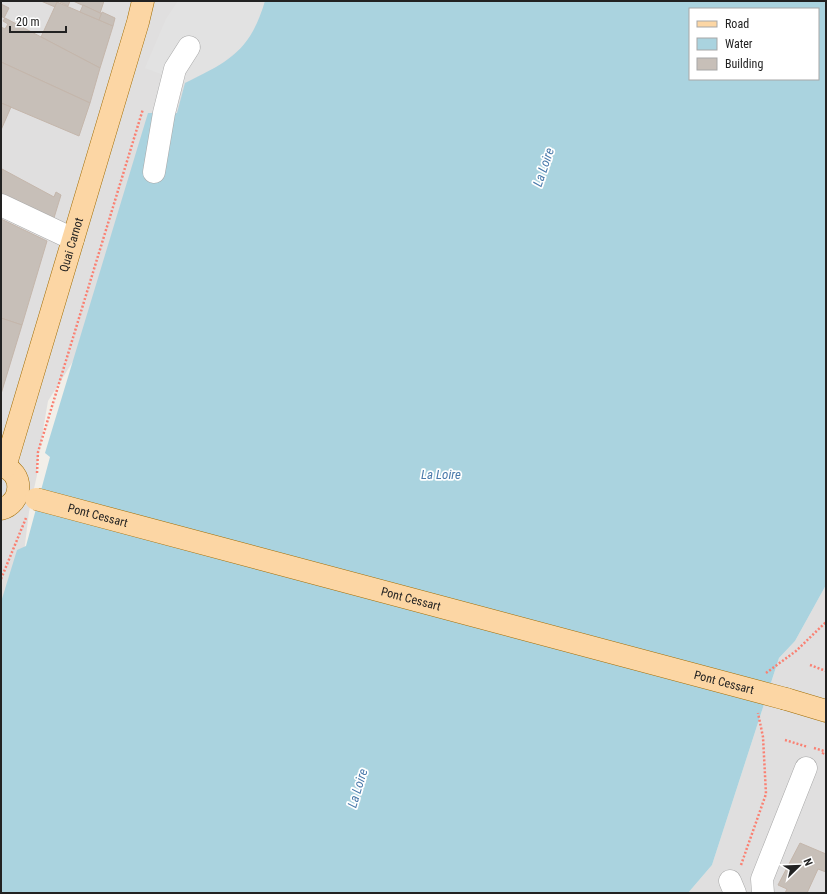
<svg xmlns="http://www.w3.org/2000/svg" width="827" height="894" font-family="'Roboto Condensed',sans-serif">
  <rect width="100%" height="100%" fill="#f2efe9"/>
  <!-- residential -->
  <g fill="#e0dfdf">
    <polygon points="1,1 290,1 283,28 48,401 37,465 37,475 29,512 5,706 1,893"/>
    <polygon points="826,585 826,893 688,893 712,865 779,658 795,641"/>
  </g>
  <!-- parking -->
  <polygon fill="#e2e2e2" points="178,1 265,1 258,24 245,45 217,67 185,83 145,68 166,19"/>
  <!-- water -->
  <path fill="#aad3df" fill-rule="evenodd" d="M 265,1 L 826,1 L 826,585 L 795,641 L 779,658 L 712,865 L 688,893 L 1,893 L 1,602 L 17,550 L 26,546 L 50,457 L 45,453 L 148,113 L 177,113 L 185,83 C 230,61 250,51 265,1 ZM 690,9 L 818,9 L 818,79 L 690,79 Z"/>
  <!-- building -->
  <g fill="#c7bfb8" stroke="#c4b6ab">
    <polygon points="41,1 58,1 55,7"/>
    <polygon points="58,1 70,1 68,6"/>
    <polygon points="73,1 104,1 100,13"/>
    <polygon points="57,2 113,26 100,68 41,37"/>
    <polygon points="1,4 9,8 4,18 1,16"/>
    <polygon points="83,5 102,14 99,20 80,12"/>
    <polygon points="102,12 115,18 113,26 99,20"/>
    <polygon points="5,18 100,68 90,103 1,62 1,27 5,29 8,24 3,21"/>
    <polygon points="1,62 90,103 79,136 1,103"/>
    <polygon points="1,103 11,107 1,130"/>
    <polygon points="2,169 54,197 56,192 61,195 53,221 1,195"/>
    <polygon points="1,219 47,241 22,325 1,318"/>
    <polygon points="1,318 22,325 1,394"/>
    <polygon points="800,843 826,854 826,872 818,869 807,893 785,893 787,889 778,885"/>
  </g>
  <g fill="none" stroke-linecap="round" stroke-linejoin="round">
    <!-- minor casing -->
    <g stroke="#a9a9a9" stroke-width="23">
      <g id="minor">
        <polyline points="154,172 164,113 175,69 189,47"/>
        <polyline points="1,205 73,239"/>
        <polyline points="730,881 735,893"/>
        <polyline points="763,893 762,879 806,768"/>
      </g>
    </g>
    <!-- major casing -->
    <g stroke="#a06b00" stroke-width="23">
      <g id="major">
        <path d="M 1,466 C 25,472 23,503 1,509"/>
        <path id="s1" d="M 5,467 L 138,22 L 143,1"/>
        <polyline points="786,699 826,711"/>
      </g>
    </g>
    <!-- path -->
    <g stroke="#fa8072" stroke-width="2.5" stroke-dasharray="2 2" stroke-linecap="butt">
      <polyline points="37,473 38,452 143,109"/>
      <polyline points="1,579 26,518"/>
      <polyline points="810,665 826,671"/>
      <polyline points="766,673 796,651 826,622"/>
      <polyline points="785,740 808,747"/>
      <polyline points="814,748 824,751 822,756"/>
      <polyline points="741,865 766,794 763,737 758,713"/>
    </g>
    <!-- minor -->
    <use href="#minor" stroke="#fff" stroke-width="22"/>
    <!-- major -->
    <use href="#major" stroke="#fcd6a4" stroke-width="22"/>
    <!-- major-bridge casing -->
    <g stroke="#a06b00" stroke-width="23" stroke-linecap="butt">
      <g id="major-bridge">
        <path id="s2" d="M 36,499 L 786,699"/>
      </g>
    </g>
    <!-- major-bridge -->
    <use href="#major-bridge" stroke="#fcd6a4" stroke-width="22"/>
  </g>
  <g text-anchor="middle" stroke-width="3.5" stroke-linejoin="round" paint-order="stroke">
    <!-- street labels -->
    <g font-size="12" fill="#222" stroke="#fff">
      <text dy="4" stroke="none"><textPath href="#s1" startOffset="232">Quai Carnot</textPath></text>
      <text dy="4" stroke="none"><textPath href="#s2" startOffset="64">Pont Cessart</textPath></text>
      <text dy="4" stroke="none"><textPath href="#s2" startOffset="388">Pont Cessart</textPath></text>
      <text dy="4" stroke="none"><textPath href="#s2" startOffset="712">Pont Cessart</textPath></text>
    </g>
    <!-- water labels -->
    <g font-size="13" font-style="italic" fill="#4a7aab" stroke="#fff">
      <text transform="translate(543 167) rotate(-71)" y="5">La Loire</text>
      <text x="441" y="479">La Loire</text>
      <text transform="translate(357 788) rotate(-73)" y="5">La Loire</text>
    </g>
  </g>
  <!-- border -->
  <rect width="827" height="894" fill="none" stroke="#222222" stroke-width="4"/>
  <!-- legend -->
  <rect x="689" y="8" width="130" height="72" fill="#ffffff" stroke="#a7a7a7"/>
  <rect x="697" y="21" width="20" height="6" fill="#fcd6a4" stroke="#a7a7a7"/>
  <text x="725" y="28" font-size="12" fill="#222222">Road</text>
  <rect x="697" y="38" width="20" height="12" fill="#aad3df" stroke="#a7a7a7"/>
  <text x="725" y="48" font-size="12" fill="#222222">Water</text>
  <rect x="697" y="58" width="20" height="12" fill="#c7bfb8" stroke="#a7a7a7"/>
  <text x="725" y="68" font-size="12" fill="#222222">Building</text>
  <!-- north arrow -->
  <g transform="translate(799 866) rotate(67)" stroke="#ffffff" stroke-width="3" paint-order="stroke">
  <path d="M0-3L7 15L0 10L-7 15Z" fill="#222222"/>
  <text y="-6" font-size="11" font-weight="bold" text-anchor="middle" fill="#222222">N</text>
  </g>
  <!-- scale -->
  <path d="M10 26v6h56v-6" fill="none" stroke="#222222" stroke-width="2"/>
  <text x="16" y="26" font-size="12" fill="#222222" stroke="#ffffff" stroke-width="3" paint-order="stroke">20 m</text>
</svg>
